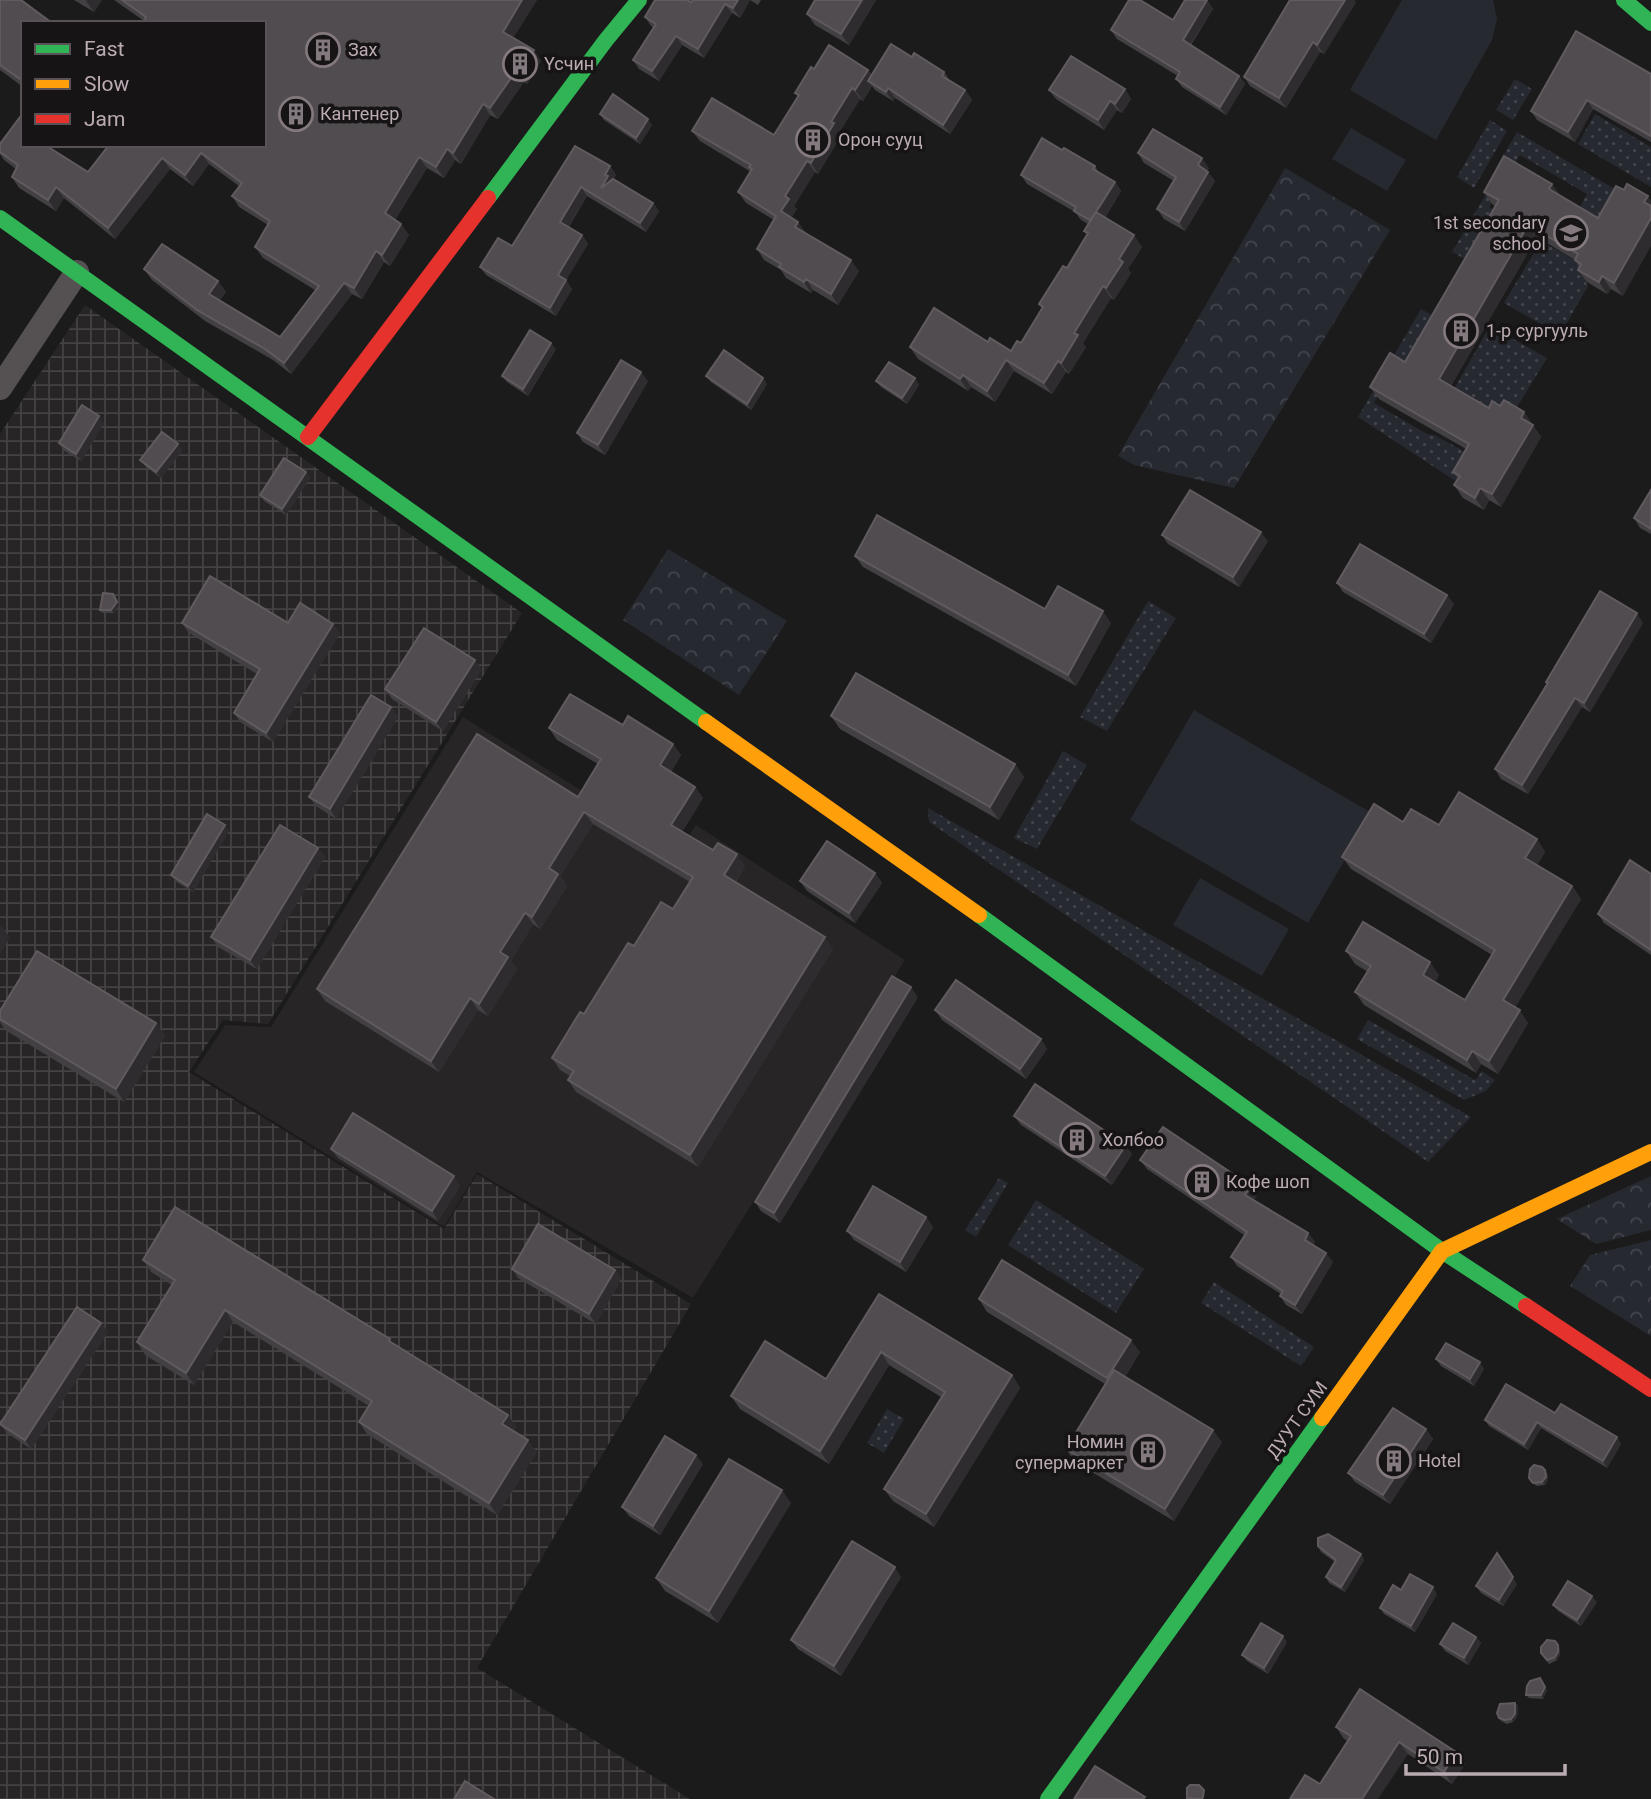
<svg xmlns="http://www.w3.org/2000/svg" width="1651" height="1799" font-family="Roboto,sans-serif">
  <defs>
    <pattern id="industrial-grid" width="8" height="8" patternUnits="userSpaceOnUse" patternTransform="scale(1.75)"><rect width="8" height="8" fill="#272525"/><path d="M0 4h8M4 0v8" fill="none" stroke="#444242"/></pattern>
    <pattern id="grass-dots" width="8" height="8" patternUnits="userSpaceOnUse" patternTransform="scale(1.75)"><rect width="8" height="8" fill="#272931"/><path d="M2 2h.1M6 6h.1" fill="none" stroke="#44454c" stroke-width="1.8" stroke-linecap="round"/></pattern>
    <pattern id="forest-crowns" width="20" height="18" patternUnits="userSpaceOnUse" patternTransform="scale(1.75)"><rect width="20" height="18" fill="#272931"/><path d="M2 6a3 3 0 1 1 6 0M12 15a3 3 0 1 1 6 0" fill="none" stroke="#44454c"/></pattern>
  </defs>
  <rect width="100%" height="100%" fill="#1b1b1b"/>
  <!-- built -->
  <polygon fill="#272525" points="463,717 679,851 696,825 905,960 693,1298 477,1172 444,1227 194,1072 225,1025 271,1027"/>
  <!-- industrial -->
  <polygon fill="url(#industrial-grid)" points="85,305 522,613 268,1024 223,1020 189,1072 444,1229 477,1174 691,1304 477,1668 690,1799 0,1799 0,434"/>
  <!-- grass -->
  <g fill="url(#grass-dots)">
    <polygon points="1515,79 1532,89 1513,120 1496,110"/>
    <polygon points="1595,114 1651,147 1651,187 1578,144"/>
    <polygon points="1490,120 1507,131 1474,188 1457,177"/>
    <polygon points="1517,132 1625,195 1608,225 1579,209 1587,194 1520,155 1489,207 1500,214 1472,263 1452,252 1502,167 1498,165"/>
    <polygon points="1541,241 1585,266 1588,277 1586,283 1588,286 1560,335 1504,303"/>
    <polygon points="1421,309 1441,320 1413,367 1400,358 1374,403 1427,434 1434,435 1475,457 1460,484 1358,417"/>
    <polygon points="1490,326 1547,358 1514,412 1497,415 1454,389"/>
    <polygon points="1148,601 1176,618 1107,731 1080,717"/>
    <polygon points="1063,751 1087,765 1037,849 1014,838"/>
    <polygon points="928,808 1471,1117 1428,1162 929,822"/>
    <polygon points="1368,1020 1475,1080 1482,1071 1495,1080 1486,1091 1464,1100 1357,1039"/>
    <polygon points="999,1178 1008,1183 976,1237 965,1230"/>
    <polygon points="1036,1200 1144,1269 1116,1313 1008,1245"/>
    <polygon points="1214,1282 1314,1347 1301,1366 1201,1303"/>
    <polygon points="887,1409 904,1419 884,1453 867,1443"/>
  </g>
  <!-- forest -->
  <g fill="url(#forest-crowns)">
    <polygon points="1285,168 1390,230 1234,488 1134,465 1118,456"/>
    <polygon points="668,549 787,621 739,695 623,620"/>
    <polygon points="1651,1176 1651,1230 1596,1244 1557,1219"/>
    <polygon points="1651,1240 1651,1336 1570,1286 1590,1255"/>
  </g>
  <!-- garden -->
  <g fill="#272931">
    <polygon points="1402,0 1493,0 1497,19 1492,40 1436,140 1350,90"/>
    <polygon points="1351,128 1406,160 1387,191 1332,159"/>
    <polygon points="1194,710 1372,813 1308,923 1130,820"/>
    <polygon points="1200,878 1289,929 1262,976 1173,925"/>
  </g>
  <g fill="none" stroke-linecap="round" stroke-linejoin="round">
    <!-- street -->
    <polyline stroke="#555152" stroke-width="24" points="0,388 77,272"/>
    <!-- fast -->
    <g stroke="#30b455" stroke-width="16">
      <polyline points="1624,0 1651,23"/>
      <polyline points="488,198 606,40 639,0"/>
      <polyline points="0,218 706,722"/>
      <polyline points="979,915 1442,1251 1526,1306"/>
      <polyline points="1048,1799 1322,1418"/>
    </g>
    <!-- slow -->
    <g stroke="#ff9f0a" stroke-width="16">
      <polyline points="706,722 979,915"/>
      <polyline points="1322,1418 1442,1251 1651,1152"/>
    </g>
    <!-- jam -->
    <g stroke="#e5322d" stroke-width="16">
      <polyline points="308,437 488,198"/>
      <polyline points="1526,1306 1651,1389"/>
    </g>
  </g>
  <!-- wall -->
  <g fill="#434043">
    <polygon points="0,0 23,23 23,87 0,70"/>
    <polygon points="74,0 102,0 94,12"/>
    <polygon points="114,0 537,0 513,38 541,61 527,84 524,82 498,119 490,115 461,164 455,160 444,178 427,168 395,220 401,224 409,235 390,266 384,262 362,299 352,294 291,374 273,360 205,321 152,280 144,269 218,281 226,292 219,301 280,337 315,290 263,258 255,247 268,225 239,207 232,196 239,186 209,164 193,186 170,169 115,239 64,198 56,211 19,188 12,177 16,169 4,160 0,154 0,144 23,145 88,172 264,23 144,21"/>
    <polygon points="693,0 761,0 758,5 750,0 740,18 732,13 704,58 682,45 659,81 639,69 633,60 654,28 651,26 645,17 691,2"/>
    <polygon points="815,0 876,0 849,45 815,25 807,14"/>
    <polygon points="1207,0 1213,9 1191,45 1239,76 1245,84 1226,115 1182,87 1176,79 1178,76 1117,39 1111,30 1173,20"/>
    <polygon points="1356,2 1324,54 1320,52 1286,108 1250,86 1244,77"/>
    <polygon points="912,57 944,72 950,81 965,90 972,100 950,134 895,98 893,101 875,90 872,86 863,101 860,99 840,131 842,134 818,174 815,172 794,206 797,209 791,218 798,222 806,234 859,271 838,305 813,290 811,293 786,278 781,270 764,260 757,249 774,220 746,203 738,192 751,172 700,141 692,131 774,135 798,97 795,93 814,69 868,70 872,75"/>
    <polygon points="1651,74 1651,142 1593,109 1575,142 1537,120 1531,111"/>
    <polygon points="1125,89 1131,99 1122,113 1117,110 1104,130 1056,99 1049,90"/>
    <polygon points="600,114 652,125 640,144 604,120"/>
    <polygon points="575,146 610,166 616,175 613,179 653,203 659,211 646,232 587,196 569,227 582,235 588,244 566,280 572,289 556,316 486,275 480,267 512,246"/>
    <polygon points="1062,150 1095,166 1099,173 1115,182 1121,191 1105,218 1142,247 1128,269 1131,273 1114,300 1111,298 1083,343 1086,347 1069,374 1066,372 1052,394 1014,371 995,402 971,387 968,391 918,359 910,347 988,342 1011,351 1021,343 1042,308 1039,304 1067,268 1087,235 1084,231 1088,224 1081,220 1075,212 1027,184 1021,175"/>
    <polygon points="1138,153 1209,168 1207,171 1215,181 1185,231 1164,219 1157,209 1174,181 1144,163"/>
    <polygon points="1552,184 1623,296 1611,289 1607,294 1587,282 1578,270 1579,267 1575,260 1537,237 1451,386 1489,408 1500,406 1524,412 1541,437 1501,507 1489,500 1484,510 1463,498 1454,485 1458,479 1453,472 1466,449 1379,399 1370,387 1405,362 1495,206 1492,204 1484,192"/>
    <polygon points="556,349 528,396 507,382 502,376"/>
    <polygon points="706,376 767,384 751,410 711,382"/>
    <polygon points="915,378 919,385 907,404 881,387 876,381"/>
    <polygon points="648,381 605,455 583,442 577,433"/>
    <polygon points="104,423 81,461 63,450 59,443"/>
    <polygon points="178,444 182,451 161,478 145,466 140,460"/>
    <polygon points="306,472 310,478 286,515 264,501 260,495"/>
    <polygon points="1651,490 1651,534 1640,528 1634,518"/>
    <polygon points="1162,535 1268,541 1239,587 1168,544"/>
    <polygon points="855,556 1045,609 1111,623 1076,686 863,567"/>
    <polygon points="1337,583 1454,604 1431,643 1343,592"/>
    <polygon points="119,605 114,613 102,613 100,610"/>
    <polygon points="182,623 333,624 340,633 273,742 240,722 234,713 257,674 189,633"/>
    <polygon points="1643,623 1590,712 1582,707 1528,794 1501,779 1495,769 1547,683 1546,682"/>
    <polygon points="482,669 443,731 392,699 385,689"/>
    <polygon points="391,707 398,717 336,819 316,806 309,797"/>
    <polygon points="831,716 1015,764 1024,777 999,820 840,729"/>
    <polygon points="623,725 673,744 681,755 671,772 695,787 703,798 682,832 713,850 745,866 736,882 833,949 698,1167 576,1092 568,1080 570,1076 560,1070 552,1058 634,946 673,909 690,882 593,824 560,876 567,886 540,929 533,924 511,961 517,969 488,1016 478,1010 439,1072 325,1001 317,989 578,797 598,764 557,740 549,728"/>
    <polygon points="1403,822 1439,825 1537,839 1545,852 1537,865 1572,886 1581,899 1515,1007 1528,1023 1498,1074 1481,1064 1476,1073 1364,1005 1355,992 1368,972 1355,964 1346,951 1439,975 1435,982 1465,1000 1492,955 1351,869 1342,857"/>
    <polygon points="229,831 193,892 175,881 171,875"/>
    <polygon points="318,848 325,857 257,969 218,947 211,937"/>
    <polygon points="875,873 882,883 855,923 807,891 800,881"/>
    <polygon points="1651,874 1651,955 1604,923 1598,914"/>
    <polygon points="918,997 780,1223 761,1211 755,1202"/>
    <polygon points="935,1010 1041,1039 1047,1049 1026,1079 942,1020"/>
    <polygon points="0,1011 156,1023 165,1036 124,1102 5,1030 0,1022"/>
    <polygon points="1014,1116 1132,1154 1112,1185 1021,1125"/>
    <polygon points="331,1149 460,1186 438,1221 338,1158"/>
    <polygon points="1140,1160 1257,1195 1254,1200 1308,1233 1315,1242 1313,1245 1333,1262 1302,1314 1286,1305 1280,1296 1281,1294 1237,1266 1231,1257 1244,1235 1147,1169"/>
    <polygon points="926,1217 933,1227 906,1272 854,1240 847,1231"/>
    <polygon points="143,1260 394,1344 508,1415 516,1427 514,1431 537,1452 497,1515 367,1434 359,1422 369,1406 233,1322 194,1385 145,1355 137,1342 172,1285 151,1272"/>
    <polygon points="512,1269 615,1270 621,1279 596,1324 518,1278"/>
    <polygon points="879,1294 1012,1375 1020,1388 934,1527 893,1501 884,1489 941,1397 889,1365 829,1464 740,1409 731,1396 826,1379"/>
    <polygon points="979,1299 1140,1352 1125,1377 1222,1442 1174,1521 1075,1462 1066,1449 1105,1384 987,1312"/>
    <polygon points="101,1323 108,1332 31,1449 7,1433 0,1424"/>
    <polygon points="1436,1359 1484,1369 1474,1386 1441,1366"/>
    <polygon points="1555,1413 1617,1437 1621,1444 1607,1468 1541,1428 1528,1450 1489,1426 1485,1420"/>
    <polygon points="1426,1429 1433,1439 1390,1504 1355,1482 1348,1473"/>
    <polygon points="703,1464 660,1535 629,1516 622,1507"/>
    <polygon points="1548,1474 1548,1480 1545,1485 1536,1486 1529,1478"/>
    <polygon points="791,1503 718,1623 665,1591 656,1578"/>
    <polygon points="1318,1546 1361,1554 1364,1560 1345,1592 1329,1583 1326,1577 1335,1562 1321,1552"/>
    <polygon points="901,1577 841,1676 798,1649 791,1640"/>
    <polygon points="1517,1584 1503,1606 1481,1593 1476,1586"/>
    <polygon points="1401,1590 1437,1594 1415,1632 1384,1614 1380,1608"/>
    <polygon points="1597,1602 1581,1626 1558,1611 1553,1605"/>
    <polygon points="1476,1637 1481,1643 1468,1665 1445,1651 1440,1644"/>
    <polygon points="1555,1641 1560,1649 1560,1655 1557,1660 1549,1664 1541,1653"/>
    <polygon points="1287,1642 1268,1674 1247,1661 1242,1655"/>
    <polygon points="1360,1689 1465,1764 1452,1784 1408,1754 1320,1784 1348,1741 1344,1739 1336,1727"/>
    <polygon points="1547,1690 1543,1699 1529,1698 1526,1695"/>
    <polygon points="1515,1703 1518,1706 1517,1717 1513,1722 1507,1724 1501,1721 1499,1718"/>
  </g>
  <!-- shaded-wall -->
  <g fill="#2e2c2e">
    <polygon points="87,0 102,0 94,12 86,1"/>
    <polygon points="522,0 537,0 510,43 503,32"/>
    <polygon points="738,0 750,0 740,18 733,8"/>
    <polygon points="862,0 876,0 849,45 841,34"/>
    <polygon points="1207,0 1213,9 1188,48 1183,40"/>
    <polygon points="1345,0 1354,0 1356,2 1324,54 1317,45"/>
    <polygon points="725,4 732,13 704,58 698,49"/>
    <polygon points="676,36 682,45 659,81 652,71"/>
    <polygon points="1313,42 1320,52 1286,108 1279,98"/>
    <polygon points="534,50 541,61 527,84 520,73"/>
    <polygon points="868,70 876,81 868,81 872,86 863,101 855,90"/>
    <polygon points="516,71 524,82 498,119 490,108"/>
    <polygon points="1239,76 1245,84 1226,115 1220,107"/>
    <polygon points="852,88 860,99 840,131 842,134 818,174 811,163 831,122"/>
    <polygon points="888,88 895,98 893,101 886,92"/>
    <polygon points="1125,89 1131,99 1122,113 1115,104"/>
    <polygon points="965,90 972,100 950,134 943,125"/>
    <polygon points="1587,100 1593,109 1575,142 1568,132"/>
    <polygon points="1110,101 1117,110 1104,130 1098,120"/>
    <polygon points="483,104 490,115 461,164 453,153"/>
    <polygon points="648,119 652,125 640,144 636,138"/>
    <polygon points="447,149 455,160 444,178 436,167"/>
    <polygon points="201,153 209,164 193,186 185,175"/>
    <polygon points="419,157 427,168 392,224 385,213"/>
    <polygon points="162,158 170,169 115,239 108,228"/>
    <polygon points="1202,158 1209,168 1204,175 1198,165"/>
    <polygon points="807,161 815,172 794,206 797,209 789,222 781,211 785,196"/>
    <polygon points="610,166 616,175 612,182 601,188 605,175"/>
    <polygon points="1208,172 1215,181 1185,231 1179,222"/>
    <polygon points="1115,182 1121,191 1098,230 1091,221"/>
    <polygon points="1552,184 1561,196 1549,189"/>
    <polygon points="56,187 64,198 56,211 48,200"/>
    <polygon points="581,187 587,196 566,231 560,222"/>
    <polygon points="1648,196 1651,201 1651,212 1644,202"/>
    <polygon points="653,203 659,211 646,232 640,223"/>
    <polygon points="1651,218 1651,246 1623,296 1614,283"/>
    <polygon points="798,222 806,233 803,238 795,227"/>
    <polygon points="401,224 409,235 390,266 382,255"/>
    <polygon points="1528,225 1537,237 1448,391 1439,379"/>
    <polygon points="582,235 588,244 564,284 558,275"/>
    <polygon points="1134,235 1142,247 1128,269 1131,273 1114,300 1106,288 1119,259"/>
    <polygon points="376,251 384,262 362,299 354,288"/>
    <polygon points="851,260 859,271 838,305 831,294"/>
    <polygon points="1602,276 1611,289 1607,294 1599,282"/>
    <polygon points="806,279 813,290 811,293 804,282"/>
    <polygon points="566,280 572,289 556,316 550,308"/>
    <polygon points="218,281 226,292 216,305 209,294"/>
    <polygon points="344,283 352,294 291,374 284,363"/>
    <polygon points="1103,286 1111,298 1083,343 1086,347 1069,374 1061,363 1074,333"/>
    <polygon points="551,343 556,349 528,396 523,389"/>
    <polygon points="1006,360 1014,371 995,402 987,391"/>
    <polygon points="1058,361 1066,372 1052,394 1044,383"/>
    <polygon points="641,372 648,381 605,455 598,445"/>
    <polygon points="963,375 971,387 968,391 960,379"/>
    <polygon points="763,378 767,384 751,410 747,404"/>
    <polygon points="915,378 919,385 907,404 902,398"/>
    <polygon points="1524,412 1541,437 1501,507 1492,494 1521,418"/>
    <polygon points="99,416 104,423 81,461 76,454"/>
    <polygon points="178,444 182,451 161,478 156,472"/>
    <polygon points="306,472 310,478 286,515 282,509"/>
    <polygon points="1480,488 1489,500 1484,510 1475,498"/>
    <polygon points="1261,532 1268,541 1239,587 1233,577"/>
    <polygon points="113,594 119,605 114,613 111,610"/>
    <polygon points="1447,595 1454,604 1431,643 1424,634"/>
    <polygon points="1103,611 1111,623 1076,686 1068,675"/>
    <polygon points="1637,613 1643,623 1590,712 1584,703"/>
    <polygon points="333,624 340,633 273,742 266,733"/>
    <polygon points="475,660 482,669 443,731 436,722"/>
    <polygon points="1575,698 1582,707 1528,794 1522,785"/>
    <polygon points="391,707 398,717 336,819 330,809"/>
    <polygon points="673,744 681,755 668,777 660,765"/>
    <polygon points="1015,764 1024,777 999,820 990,807"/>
    <polygon points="695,787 703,798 679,837 671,825"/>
    <polygon points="584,812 593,824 560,876 567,886 540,929 532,917 549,868"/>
    <polygon points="225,825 229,831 193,892 188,886"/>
    <polygon points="1537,839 1545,852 1534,871 1525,858"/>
    <polygon points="318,848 325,857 257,969 250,960"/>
    <polygon points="737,854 745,866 733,886 724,875"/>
    <polygon points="875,873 882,883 855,923 849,913"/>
    <polygon points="1572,886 1581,899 1512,1013 1503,1000"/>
    <polygon points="525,913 533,924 511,961 517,969 488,1016 479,1004 500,952"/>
    <polygon points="1,925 10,938 0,954 0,927"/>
    <polygon points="825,937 833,949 698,1167 690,1155"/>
    <polygon points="1430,962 1439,975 1432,988 1423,975"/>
    <polygon points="911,987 918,997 780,1223 774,1213"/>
    <polygon points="470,998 478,1010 439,1072 431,1061"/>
    <polygon points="1520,1010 1528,1023 1498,1074 1489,1061"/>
    <polygon points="156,1023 165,1036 124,1102 116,1089"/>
    <polygon points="1041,1039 1047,1049 1026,1079 1020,1069"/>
    <polygon points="1472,1051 1481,1064 1476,1073 1467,1060"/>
    <polygon points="1126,1145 1132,1154 1112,1185 1105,1176"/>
    <polygon points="454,1176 460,1186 438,1221 432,1211"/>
    <polygon points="1251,1186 1257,1195 1251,1204 1245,1195"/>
    <polygon points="926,1217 933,1227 906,1272 900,1262"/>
    <polygon points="1308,1233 1315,1242 1311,1249 1305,1240"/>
    <polygon points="1326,1253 1333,1262 1302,1314 1295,1305"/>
    <polygon points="615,1270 621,1279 596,1324 589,1314"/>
    <polygon points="225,1310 233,1322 194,1385 186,1373"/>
    <polygon points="101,1323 108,1332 31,1449 25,1440"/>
    <polygon points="1131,1340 1140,1352 1116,1391 1107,1378"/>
    <polygon points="881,1352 889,1365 829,1464 820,1451"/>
    <polygon points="1480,1362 1484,1369 1474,1386 1470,1379"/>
    <polygon points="1012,1375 1020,1388 934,1527 926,1514"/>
    <polygon points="508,1415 516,1427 511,1436 502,1424"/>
    <polygon points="1537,1422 1541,1428 1528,1450 1524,1444"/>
    <polygon points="1426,1429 1433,1439 1390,1504 1383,1495"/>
    <polygon points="1213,1430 1222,1442 1174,1521 1165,1509"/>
    <polygon points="1617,1437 1621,1444 1607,1468 1603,1461"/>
    <polygon points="528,1440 537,1452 497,1515 489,1503"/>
    <polygon points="696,1455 703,1464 660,1535 653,1526"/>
    <polygon points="1545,1470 1548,1474 1548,1480 1545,1485 1542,1482"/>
    <polygon points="782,1490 791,1503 718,1623 709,1611"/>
    <polygon points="1497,1553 1517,1584 1503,1606 1499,1600"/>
    <polygon points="1361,1554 1364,1560 1345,1592 1341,1587"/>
    <polygon points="895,1567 901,1577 841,1676 834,1666"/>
    <polygon points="1433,1587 1437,1594 1415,1632 1411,1626"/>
    <polygon points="1592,1596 1597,1602 1581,1626 1577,1620"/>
    <polygon points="1283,1636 1287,1642 1268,1674 1264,1668"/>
    <polygon points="1476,1637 1481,1643 1468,1665 1464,1658"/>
    <polygon points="1558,1645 1560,1649 1560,1655 1557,1660 1555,1657"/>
    <polygon points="1540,1678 1547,1690 1543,1699 1541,1695"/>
    <polygon points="1515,1703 1518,1706 1517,1717 1513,1722 1511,1719"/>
    <polygon points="1399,1742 1408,1754 1378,1799 1362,1799"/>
    <polygon points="1456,1752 1465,1764 1452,1784 1444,1772"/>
  </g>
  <!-- building -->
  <g fill="#504c4f" stroke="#615b5f" stroke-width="2">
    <polygon points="0,0 21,0 52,23 23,23 23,81 0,65"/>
    <polygon points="122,0 522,0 503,32 534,50 520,73 516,71 490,108 483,104 453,153 447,149 436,167 419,157 385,213 401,224 382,255 376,251 354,288 344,283 284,363 265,349 197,310 144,269 162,244 218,281 209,294 280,337 319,286 255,247 270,221 232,196 242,183 201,153 185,175 162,158 108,228 56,187 48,200 12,177 18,165 0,152 0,144 23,113 23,145 45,145 88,172 109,145 264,145 264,23 143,23 146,17"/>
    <polygon points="655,0 687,0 691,2 693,0 738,0 733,8 725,4 698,49 676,36 652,71 633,60 656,24 645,17"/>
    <polygon points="815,0 862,0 841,34 807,14"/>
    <polygon points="1129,0 1140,0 1173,20 1185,0 1207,0 1183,40 1239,76 1220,107 1176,79 1180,72 1111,30"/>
    <polygon points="1290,0 1345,0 1317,45 1313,42 1279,98 1244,77"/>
    <polygon points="1576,31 1651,74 1651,136 1587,100 1568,132 1531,111"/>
    <polygon points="891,44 912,57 914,53 944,72 942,76 965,90 943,125 888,88 886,92 868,81"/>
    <polygon points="829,45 868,70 855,90 852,88 831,122 834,123 811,163 807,161 785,196 789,199 781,211 798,222 795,227 851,260 831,294 806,279 804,282 779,267 781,264 757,249 776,216 738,192 752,169 749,167 751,165 692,131 712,98 774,135 799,95 795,93 811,67 814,69"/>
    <polygon points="1071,56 1125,89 1115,104 1110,101 1098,120 1049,90"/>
    <polygon points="613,94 648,119 636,138 600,114"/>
    <polygon points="1153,129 1202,158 1198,165 1208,172 1179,222 1157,209 1176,177 1138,153"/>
    <polygon points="1042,138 1062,150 1064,148 1095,166 1093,169 1115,182 1096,212 1090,220 1074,211 1076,207 1021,175"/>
    <polygon points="575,146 610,166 605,175 608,176 601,188 613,179 653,203 640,223 581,187 560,222 582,235 558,275 566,280 550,308 480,267 498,238 512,246"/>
    <polygon points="1504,156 1552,184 1549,189 1598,218 1616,186 1624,190 1627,184 1648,196 1644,202 1651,206 1651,218 1614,283 1602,276 1599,282 1578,270 1581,264 1575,260 1578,254 1528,225 1439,379 1489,408 1492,401 1500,406 1504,400 1524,412 1521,418 1533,425 1492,494 1480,488 1475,498 1454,485 1460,476 1453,472 1469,444 1370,387 1390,353 1405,362 1499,200 1484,192"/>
    <polygon points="1096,212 1134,235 1119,259 1123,262 1106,288 1103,286 1074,333 1078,335 1061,363 1058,361 1044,383 1006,360 987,391 963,375 960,379 910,347 934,308 988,342 990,338 1011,351 1017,341 1021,343 1043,307 1039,304 1063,266 1067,268 1088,233 1084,231"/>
    <polygon points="530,330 551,343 523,389 502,376"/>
    <polygon points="724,350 763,378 747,404 706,376"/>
    <polygon points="621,360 641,372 598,445 577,433"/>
    <polygon points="889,362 915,378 902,398 876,381"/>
    <polygon points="82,405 99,416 76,454 59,443"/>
    <polygon points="162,432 178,444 156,472 140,460"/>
    <polygon points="284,458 306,472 282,509 260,495"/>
    <polygon points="1190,490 1261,532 1233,577 1162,535"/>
    <polygon points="1651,490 1651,529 1634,518"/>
    <polygon points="877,515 1045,609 1058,586 1103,611 1068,675 855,556"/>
    <polygon points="1360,544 1447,595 1424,634 1337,583"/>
    <polygon points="210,576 288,623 300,603 333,624 266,733 234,713 260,669 182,623"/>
    <polygon points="1600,591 1637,613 1584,703 1575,698 1522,785 1495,769 1548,683 1546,682"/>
    <polygon points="103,593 113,594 117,602 111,610 100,610"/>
    <polygon points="424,628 475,660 436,722 385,689"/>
    <polygon points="856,673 1015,764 990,807 831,716"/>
    <polygon points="570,694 623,725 628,716 673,744 660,765 695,787 671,825 713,850 718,843 737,854 724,875 825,937 690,1155 568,1080 574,1071 552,1058 580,1012 584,1014 628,943 634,946 661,902 673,909 693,877 584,812 549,868 558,874 532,917 525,913 500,952 508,957 479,1004 470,998 431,1061 317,989 477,734 578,797 601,759 549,728"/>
    <polygon points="371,695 391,707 330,809 309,797"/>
    <polygon points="1459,792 1537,839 1525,858 1572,886 1503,1000 1520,1010 1489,1061 1472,1051 1467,1060 1355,992 1371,966 1346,951 1363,922 1430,962 1423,975 1465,1000 1495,950 1342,857 1374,804 1403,822 1411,809 1439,825"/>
    <polygon points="207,814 225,825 188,886 171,875"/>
    <polygon points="280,825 318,848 250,960 211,937"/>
    <polygon points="827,841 875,873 849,913 800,881"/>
    <polygon points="1630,860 1651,874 1651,950 1598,914"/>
    <polygon points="37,951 156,1023 116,1089 0,1019 0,1011"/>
    <polygon points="892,976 911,987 774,1213 755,1202"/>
    <polygon points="956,980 1041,1039 1020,1069 935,1010"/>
    <polygon points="1035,1084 1126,1145 1105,1176 1014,1116"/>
    <polygon points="353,1113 454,1176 432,1211 331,1149"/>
    <polygon points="1163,1127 1251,1186 1245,1195 1308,1233 1305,1240 1326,1253 1295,1305 1280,1296 1283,1291 1231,1257 1247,1232 1140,1160"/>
    <polygon points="873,1186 926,1217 900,1262 847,1231"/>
    <polygon points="175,1207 390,1339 389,1341 508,1415 502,1424 528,1440 489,1503 359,1422 372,1401 225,1310 186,1373 137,1342 175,1280 143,1260"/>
    <polygon points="538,1224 615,1270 589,1314 512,1269"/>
    <polygon points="1002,1260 1131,1340 1107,1378 979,1299"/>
    <polygon points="879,1294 1012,1375 926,1514 884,1489 945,1392 881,1352 820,1451 731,1396 765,1341 826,1379"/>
    <polygon points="77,1307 101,1323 25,1440 0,1424"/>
    <polygon points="1446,1343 1480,1362 1470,1379 1436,1359"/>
    <polygon points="1114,1370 1213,1430 1165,1509 1066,1449"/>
    <polygon points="1506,1384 1555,1413 1561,1404 1617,1437 1603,1461 1537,1422 1524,1444 1485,1420"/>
    <polygon points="1393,1408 1426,1429 1383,1495 1348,1473"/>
    <polygon points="665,1436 696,1455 653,1526 622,1507"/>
    <polygon points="729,1459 782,1490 709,1611 656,1578"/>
    <polygon points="1534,1465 1542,1467 1545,1470 1546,1477 1542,1482 1533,1483 1529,1478 1530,1469"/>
    <polygon points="1328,1534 1361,1554 1341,1587 1326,1577 1336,1560 1318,1546 1318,1538"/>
    <polygon points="852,1541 895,1567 834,1666 791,1640"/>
    <polygon points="1497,1553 1513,1577 1499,1600 1476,1586"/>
    <polygon points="1410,1574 1433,1587 1411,1626 1380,1608 1393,1585 1401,1590"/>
    <polygon points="1568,1581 1592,1596 1577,1620 1553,1605"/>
    <polygon points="1261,1623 1283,1636 1264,1668 1242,1655"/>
    <polygon points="1453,1623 1476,1637 1464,1658 1440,1644"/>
    <polygon points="1547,1640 1555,1641 1558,1645 1558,1652 1555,1657 1547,1660 1541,1653 1541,1647"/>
    <polygon points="1540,1678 1545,1687 1541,1695 1526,1695 1527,1686 1530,1681"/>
    <polygon points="1360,1689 1456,1752 1444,1772 1399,1742 1362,1799 1290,1799 1305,1775 1320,1784 1351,1736 1336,1727"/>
    <polygon points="1515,1703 1515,1714 1511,1719 1505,1720 1499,1718 1497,1713 1500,1704"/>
    <polygon points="1095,1766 1145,1797 1143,1799 1074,1799"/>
    <polygon points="465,1781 494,1799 454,1799"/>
    <polygon points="1190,1785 1199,1785 1204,1790 1203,1797 1202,1799 1187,1798 1187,1788"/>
  </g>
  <!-- icons -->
  <defs>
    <g id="building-ring" transform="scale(1.75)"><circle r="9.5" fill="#171415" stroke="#83797e" stroke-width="1.5"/><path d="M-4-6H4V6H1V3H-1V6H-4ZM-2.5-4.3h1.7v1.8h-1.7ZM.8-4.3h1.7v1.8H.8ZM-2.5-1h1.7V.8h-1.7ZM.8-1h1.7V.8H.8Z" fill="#83797e"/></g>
    <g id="school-ring" transform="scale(1.75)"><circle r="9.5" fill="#171415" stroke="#83797e" stroke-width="1.5"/><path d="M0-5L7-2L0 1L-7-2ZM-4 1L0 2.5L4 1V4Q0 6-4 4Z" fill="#83797e"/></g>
  </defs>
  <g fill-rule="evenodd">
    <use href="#building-ring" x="323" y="50"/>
    <use href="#building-ring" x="520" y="64"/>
    <use href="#building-ring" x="296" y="114"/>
    <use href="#building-ring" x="813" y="140"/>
    <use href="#school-ring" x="1571" y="233"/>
    <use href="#building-ring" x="1461" y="331"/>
    <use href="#building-ring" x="1077" y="1140"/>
    <use href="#building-ring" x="1202" y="1182"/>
    <use href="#building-ring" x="1148" y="1452"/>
    <use href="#building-ring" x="1394" y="1461"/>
  </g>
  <g text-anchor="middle" stroke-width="7" stroke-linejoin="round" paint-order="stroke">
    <!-- poi labels -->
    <g font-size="18" fill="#bbacb4" stroke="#171415" text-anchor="start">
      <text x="348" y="56">Зах</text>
      <text x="544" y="70">Үсчин</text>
      <text x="320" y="120">Кантенер</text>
      <text x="838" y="146">Орон сууц</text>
      <text x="1546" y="229" text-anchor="end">1st secondary<tspan x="1546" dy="21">school</tspan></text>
      <text x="1486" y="337">1-р сургууль</text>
      <text x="1102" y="1146">Холбоо</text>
      <text x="1226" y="1188">Кофе шоп</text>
      <text x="1124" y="1448" text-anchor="end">Номин<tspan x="1124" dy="21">супермаркет</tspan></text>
      <text x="1418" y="1467">Hotel</text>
    </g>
    <!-- street labels -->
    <g font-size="18" fill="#bbacb4" stroke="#171415">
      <text transform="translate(1297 1420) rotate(-54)" y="6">ДУУТ СУМ</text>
    </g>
  </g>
  <!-- legend -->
  <rect x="21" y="21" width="245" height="126" fill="#171415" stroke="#595155" stroke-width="2"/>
  <rect x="35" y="44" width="35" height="10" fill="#30b455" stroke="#595155" stroke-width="2"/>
  <text x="84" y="56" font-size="21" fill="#bbacb4">Fast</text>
  <rect x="35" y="79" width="35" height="10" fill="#ff9f0a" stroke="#595155" stroke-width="2"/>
  <text x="84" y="91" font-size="21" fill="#bbacb4">Slow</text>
  <rect x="35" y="114" width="35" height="10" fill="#e5322d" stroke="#595155" stroke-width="2"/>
  <text x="84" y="126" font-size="21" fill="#bbacb4">Jam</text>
  <!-- scale -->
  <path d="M1406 1764v10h159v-10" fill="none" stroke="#bbacb4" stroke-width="3.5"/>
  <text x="1416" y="1764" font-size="21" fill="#bbacb4" stroke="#171415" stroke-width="5" paint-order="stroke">50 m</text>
</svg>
